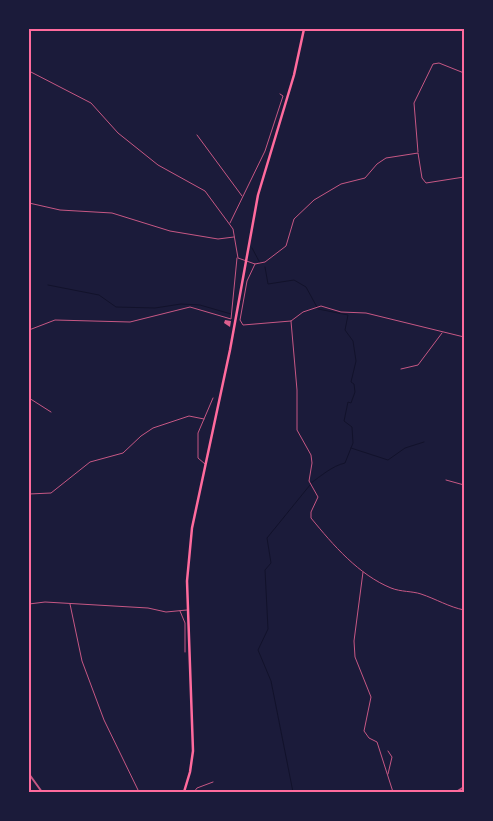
<svg xmlns="http://www.w3.org/2000/svg" width="493" height="821" font-family="'Fira Sans',sans-serif">
  <rect width="100%" height="100%" fill="#1b1b3a"/>
  <g fill="none" stroke-linecap="round" stroke-linejoin="round">
    <!-- stream -->
    <g stroke="#12122b" stroke-width="1">
      <polyline points="252,248 260,263"/>
      <path d="M 265,267 L 268,284 L 294,280 L 306,287 L 318,309 L 348,315 L 345,330 L 353,341 L 356,361 L 351,382 L 354,384 L 355,392 L 351,403 L 348,402 L 344,421 L 352,427 L 353,443 L 345,463 C 332,466 321,476 311,483"/>
      <polyline points="48,285 99,295 116,307 155,308 181,304 200,305 231,314"/>
      <polyline points="351,448 388,460 405,448 424,442"/>
      <polyline points="293,792 271,681 258,650 268,629 265,570 271,563 267,538 310,485"/>
    </g>
  </g>
  <!-- building -->
  <polygon fill="#dd5f8e" points="225,320 231,321 230,327 224,323"/>
  <g fill="none" stroke-linecap="round" stroke-linejoin="round">
    <!-- minor -->
    <g stroke="#c65784" stroke-width="1">
      <polyline points="29,71 91,103 118,133 158,165 205,191 233,229 238,258 255,264 265,262 286,246 294,219 314,200 341,184 365,178 377,164 386,158 418,153 422,178 426,183 464,177"/>
      <polyline points="197,135 242,196"/>
      <polyline points="418,152 414,103 433,64 439,63 464,73"/>
      <polyline points="29,203 60,210 112,213 170,231 218,239 234,237"/>
      <polyline points="230,223 265,151 283,96 280,94"/>
      <polyline points="255,264 247,281 240,320 243,325 291,321 303,312 321,306 341,312 366,313 464,337"/>
      <path d="M 291,321 L 297,390 L 297,430 L 311,455 L 312,463 L 309,481 L 318,497 L 311,512 L 311,518 C 333,545 359,575 391,588 C 401,592 412,591 421,594 C 436,599 449,607 464,610"/>
      <polyline points="29,330 55,320 130,322 190,307 231,319 237,258"/>
      <polyline points="401,369 418,365 442,333"/>
      <polyline points="29,398 51,412"/>
      <polyline points="205,464 198,458 198,433 213,398"/>
      <polyline points="446,480 464,485"/>
      <polyline points="29,494 51,493 90,462 123,453 141,436 153,428 189,416 204,419"/>
      <polyline points="363,572 354,641 355,657 371,697 364,731 369,738 377,742 393,792"/>
      <polyline points="29,604 45,602 148,608 166,612 187,610"/>
      <polyline points="70,604 82,661 104,720 139,792"/>
      <polyline points="180,611 185,623 185,652"/>
      <polyline points="388,774 392,757 388,751"/>
      <polyline points="194,792 197,788 213,782"/>
    </g>
    <!-- tertiary -->
    <g stroke="#c65784" stroke-width="2">
      <polyline points="29,774 42,792"/>
      <polyline points="456,792 464,787"/>
    </g>
    <!-- primary -->
    <polyline stroke="#ff6b9d" stroke-width="2.5" points="184,792 190,772 193,751 187,581 192,528 230,350 258,195 294,75 304,29"/>
  </g>
  <!-- border -->
  <rect width="493" height="821" fill="none" stroke="#1b1b3a" stroke-width="60"/>
  <rect x="30" y="30" width="433" height="761" fill="none" stroke="#ff6b9d" stroke-width="2"/>
</svg>
